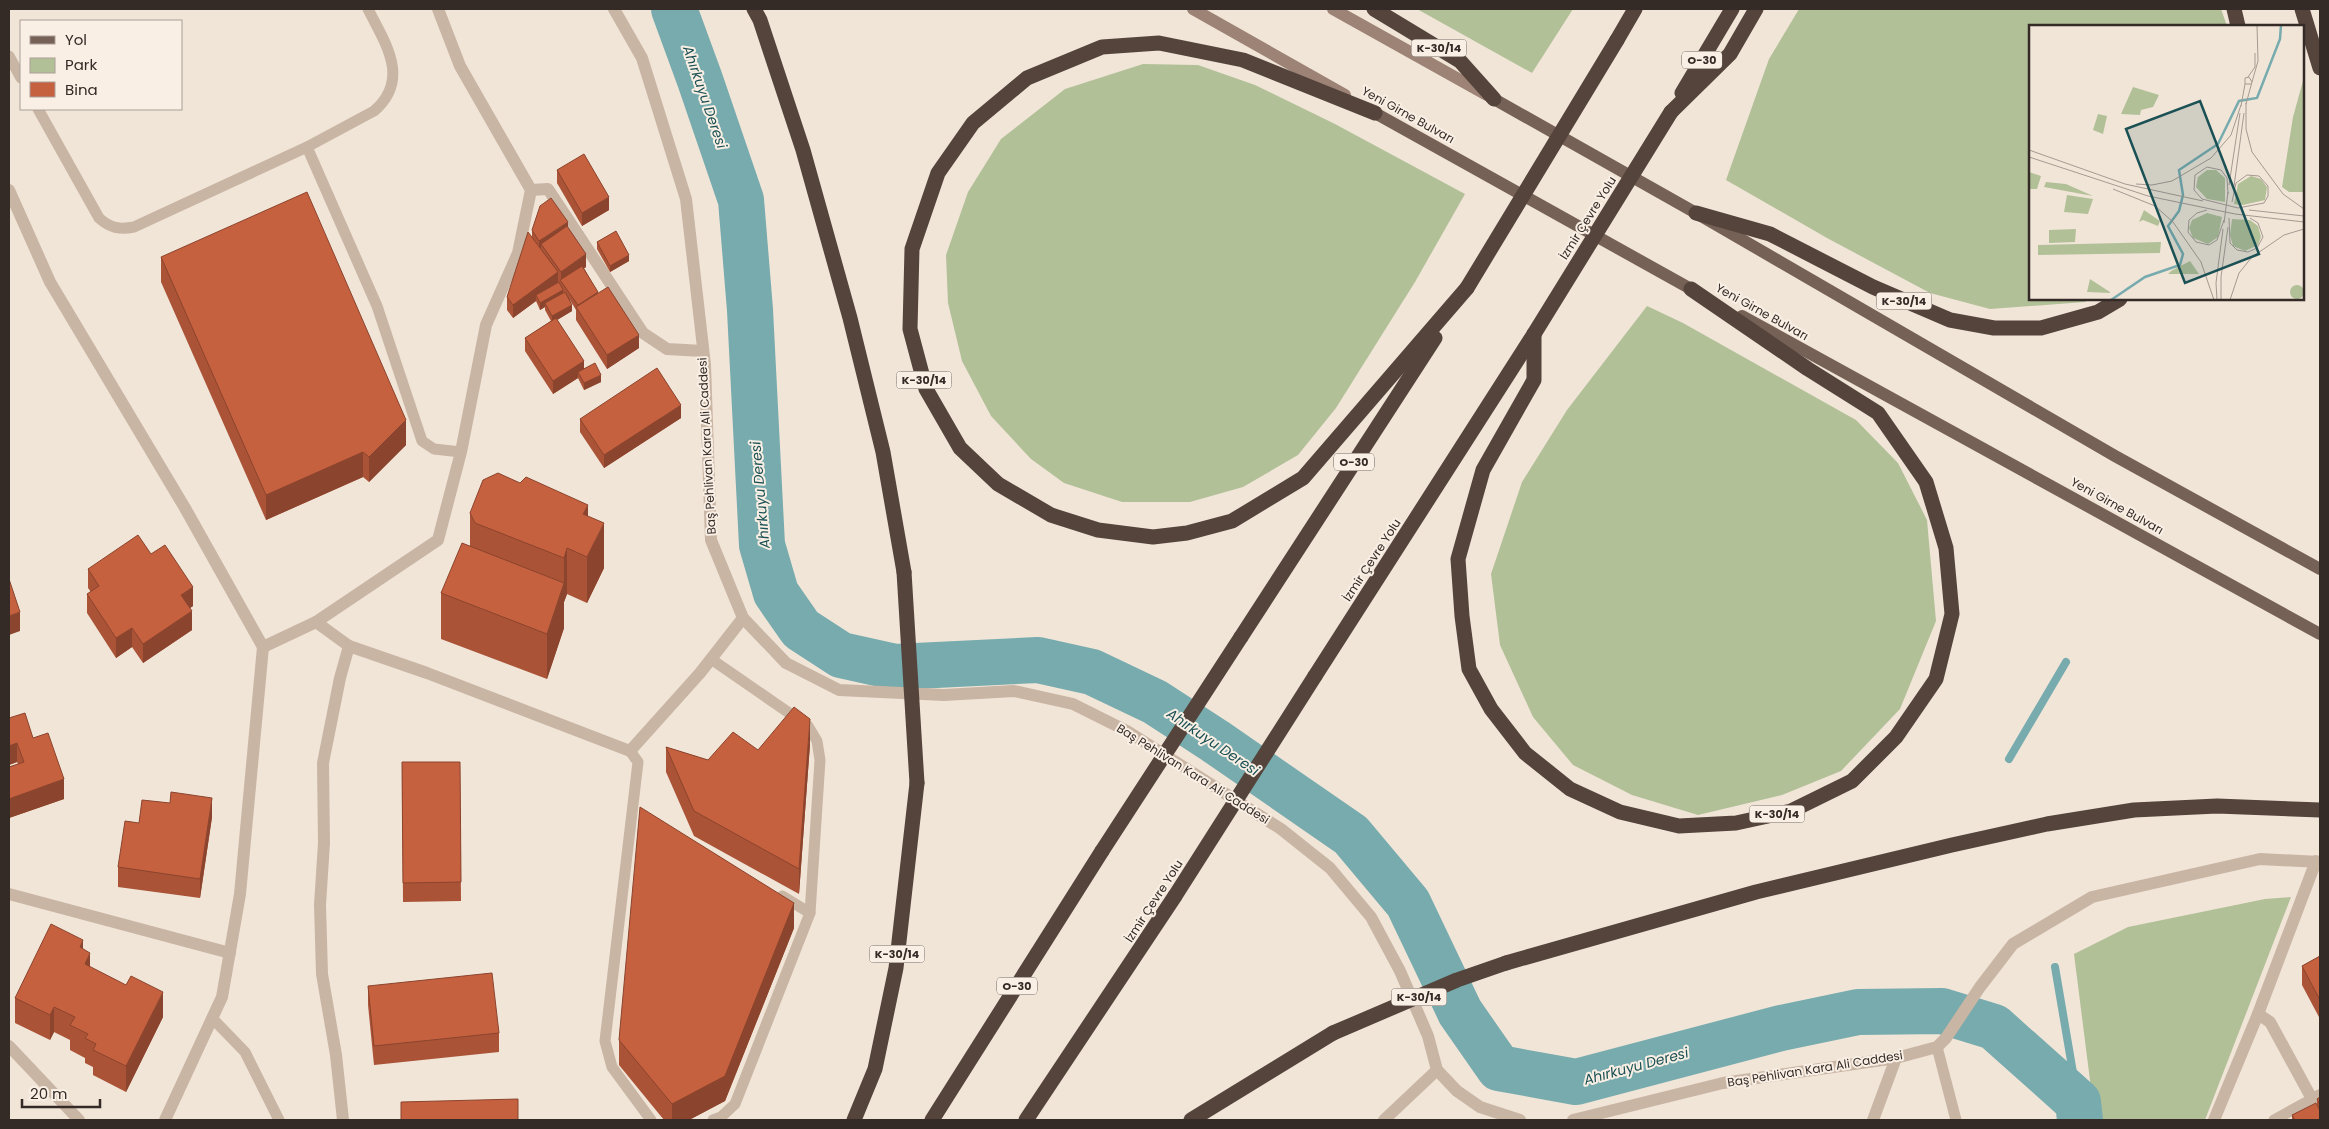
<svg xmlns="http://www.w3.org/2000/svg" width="2329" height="1129" font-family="Poppins,sans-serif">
  <rect width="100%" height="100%" fill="#f1e5d8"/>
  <!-- green -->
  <g fill="#b2c098">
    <polygon points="1417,9 1573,9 1532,73"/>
    <polygon points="1799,9 2221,9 2227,26 2030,26 2030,299 2090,299 2085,302 1990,309 1930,293 1827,238 1726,180 1769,59"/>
    <polygon points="1143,64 1198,65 1255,85 1335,124 1465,194 1415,282 1336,408 1298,455 1243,487 1190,502 1122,502 1064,483 1031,459 991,416 962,361 948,303 946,255 968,192 1001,139 1065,89"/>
    <polygon points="1647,306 1683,323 1856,420 1898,463 1927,520 1936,621 1900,709 1841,771 1782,795 1698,815 1632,795 1573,765 1533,717 1500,645 1491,574 1522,482 1567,410"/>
    <polygon points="2291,897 2205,1120 2095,1120 2074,954 2128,927 2265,899"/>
  </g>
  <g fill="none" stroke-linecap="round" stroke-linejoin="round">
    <!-- stream -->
    <g stroke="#77abae" stroke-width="8">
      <polyline points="2009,759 2066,662"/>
      <polyline points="2055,967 2078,1102"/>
    </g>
    <!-- river -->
    <polyline stroke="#77abae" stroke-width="46" points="674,9 700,80 741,200 750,310 762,545 776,593 801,629 841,655 895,667 1038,660 1092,672 1155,702 1215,741 1351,835 1408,903 1460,1012 1499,1068 1576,1082 1781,1028 1858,1012 1942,1011 1994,1027 2078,1102 2080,1120"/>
    <!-- lane -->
    <g stroke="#c9b5a4" stroke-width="11">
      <polyline points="9,56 21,78"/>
      <path d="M 38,109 L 99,218 C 110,228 120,230 134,227 L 307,147 L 374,111 C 411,79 385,43 368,9"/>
      <polyline points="307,147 377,306 422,441 434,449 461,452"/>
      <polyline points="711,659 808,726 817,741 820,760 810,913 735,1104 721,1117 713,1120"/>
      <polyline points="630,751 638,762 605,1041 612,1067 651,1120"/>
      <polyline points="782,896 810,913"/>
      <polyline points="212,1018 245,1052 279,1120"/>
      <polyline points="1937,1047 1956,1120"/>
      <polyline points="2274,1120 2312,1099"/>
    </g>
    <!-- street -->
    <g stroke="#c9b5a4" stroke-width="12">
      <polyline points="614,9 642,58 686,199 705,365 711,540 743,618 786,663 839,690 944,695 1014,691 1073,704 1127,731 1281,829 1330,868 1371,917 1400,971 1428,1036 1437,1070 1457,1091 1480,1107 1520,1120"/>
      <polyline points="9,190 50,282 185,508 263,647 240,894 222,997 165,1120"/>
      <polyline points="531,190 548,189 643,333 667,349 703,351"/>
      <polyline points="316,622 438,540 461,452 486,325 518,253 531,190 460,66 438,9"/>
      <polyline points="349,646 427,673 630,751 700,673 743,618"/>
      <polyline points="263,647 316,622 349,646 340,678 323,763 324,843 320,905 322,974 336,1055 343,1120"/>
      <polyline points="9,894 230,953"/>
      <polyline points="2258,1014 2270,1022 2312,1099 2320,1095"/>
      <polyline points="9,1046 79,1120"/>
      <polyline points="1384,1120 1437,1070"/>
      <polyline points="1573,1120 1723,1083 1896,1058 1937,1047 1946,1038 1980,987 2013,944 2092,897 2260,859 2320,862"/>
      <polyline points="1873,1120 1896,1058"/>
      <polyline points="2214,1120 2258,1014 2316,861"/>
    </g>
    <!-- secondary -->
    <g stroke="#9c8375" stroke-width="12">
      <polyline points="1193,9 1345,95"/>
      <polyline points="1333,9 1487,95"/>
    </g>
    <!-- primary -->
    <g stroke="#766156" stroke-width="12">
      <polyline points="1494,99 1696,213 2115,456 2320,569"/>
      <polyline points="1375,113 1700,294"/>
      <polyline points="1742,316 2320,634"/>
    </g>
    <!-- highway -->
    <g stroke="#55443c" stroke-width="15">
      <polyline points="754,9 760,20 803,150 850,318 883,452 904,572"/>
      <polyline points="1374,9 1460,61 1494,99"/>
      <polyline points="2234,9 2238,26"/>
      <polyline points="2302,9 2320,68"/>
      <polyline points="1617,40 1635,9"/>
      <polyline points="1682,93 1732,9"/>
      <polyline points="1671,112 1730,54 1756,9"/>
      <polyline points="1375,113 1243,60 1159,43 1102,47 1027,78 973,123 938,173 912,249 910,329 926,389 960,448 998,484 1051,515 1098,530 1153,537 1187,533 1232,521 1303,478 1467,288"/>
      <polyline points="1696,213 1770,234 1873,287 1950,320 1994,328 2041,328 2098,312 2120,299"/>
      <polyline points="1534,334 1534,380 1483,470 1458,559 1462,616 1469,669 1491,709 1525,753 1570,789 1620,812 1679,826 1736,823 1791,811 1852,781 1896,737 1936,679 1952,614 1946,548 1926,482 1878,413 1808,369 1691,289"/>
      <polyline points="1241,637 1435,338"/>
      <polyline points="1315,676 1534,334"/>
      <polyline points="1506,963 1756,892 1952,845 2047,824 2134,810 2217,806 2320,810"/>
      <polyline points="854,1120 875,1069 896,968 917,783"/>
      <polyline points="932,1120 1102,851"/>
      <polyline points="1026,1120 1175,896"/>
      <polyline points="1191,1120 1333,1033"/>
    </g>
    <!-- highway-bridge -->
    <g stroke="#55443c" stroke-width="15">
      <polyline points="1467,288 1617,40"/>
      <polyline points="1534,334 1671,112"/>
      <polyline points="904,572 917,783"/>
      <polyline points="1102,851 1241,637"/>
      <polyline points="1175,896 1315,676"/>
      <polyline points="1333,1033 1457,980 1506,963"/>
    </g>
  </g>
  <!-- wall -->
  <g fill="#aa5337">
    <polygon points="557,170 609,210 582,226 557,183"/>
    <polygon points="532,230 586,267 584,268 598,293 639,348 607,369 576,320 576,310 570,300 572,311 557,320 584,369 601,382 584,390 578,378 553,394 525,351 525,338 551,321 545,310 545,307 540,310 536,301 513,318 507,310 507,297 532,237"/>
    <polygon points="597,242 629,261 610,272 597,249"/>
    <polygon points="161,257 406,445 369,482 363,477 266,520 161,282"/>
    <polygon points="681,418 604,468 580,432 580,419"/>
    <polygon points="470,513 588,516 604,568 587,603 567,594 564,602 564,628 547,679 441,639 441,593 470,546"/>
    <polygon points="151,554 193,606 190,608 192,630 143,663 132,647 116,658 87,613 87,594 91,592 88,588 88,569"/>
    <polygon points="9,718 33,738 64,799 9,818 9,767 18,764 17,762 9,765"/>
    <polygon points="810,744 799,894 694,836 666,772 666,747 708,760 758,750"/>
    <polygon points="402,762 460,762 461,901 403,902"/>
    <polygon points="212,817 200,898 118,887 118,867 139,823"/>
    <polygon points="794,928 725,1101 689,1120 664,1120 619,1065 619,1040"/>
    <polygon points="83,949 90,967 163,1017 126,1092 93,1075 93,1067 85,1063 85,1058 70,1050 70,1040 54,1032 50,1040 15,1023 15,998"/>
    <polygon points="2320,956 2320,1019 2302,985 2302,966"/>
    <polygon points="368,986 499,1033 499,1052 374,1065 368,1005"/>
    <polygon points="2320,1097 2320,1120 2292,1120 2292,1115 2317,1105 2317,1099"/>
  </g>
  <!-- shaded-wall -->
  <g fill="#8b442d">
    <polygon points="609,197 609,210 582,226 582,213"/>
    <polygon points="568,222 568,235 541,244 541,253 539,254 539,241"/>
    <polygon points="586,254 586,267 563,283 561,280 561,272"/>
    <polygon points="629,255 629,261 610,272 610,266"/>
    <polygon points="558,272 558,286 536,295 536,301 513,318 513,305"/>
    <polygon points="563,290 563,296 545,303 545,307 540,310 540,303"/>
    <polygon points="572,305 572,311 552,323 552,316"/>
    <polygon points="639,335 639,348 607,369 607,355"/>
    <polygon points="584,361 584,374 578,372 578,378 553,394 553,381"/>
    <polygon points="601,375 601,382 584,390 584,383"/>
    <polygon points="681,405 681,418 604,468 604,455"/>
    <polygon points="406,420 406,445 369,482 369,457"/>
    <polygon points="363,452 363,477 266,520 266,495"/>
    <polygon points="588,505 588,550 583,514"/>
    <polygon points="604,523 604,568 587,603 587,557"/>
    <polygon points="567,548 567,594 564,602 564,628 547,679 547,634 564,585 564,558"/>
    <polygon points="193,587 193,606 181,614 181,595"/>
    <polygon points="192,611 192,630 143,663 143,644"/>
    <polygon points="20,612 20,631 9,635 9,616"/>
    <polygon points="132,628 132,647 116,658 116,638"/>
    <polygon points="810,719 810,744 799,894 799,869"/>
    <polygon points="17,743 17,762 9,765 9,746"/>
    <polygon points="64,779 64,799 9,818 9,799"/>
    <polygon points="212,798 212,817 200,898 200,879"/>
    <polygon points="794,903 794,928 725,1101 689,1120 672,1120 672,1104"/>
    <polygon points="83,940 83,965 80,947"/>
    <polygon points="90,953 90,978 85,964"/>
    <polygon points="163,992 163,1017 126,1092 126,1066"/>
    <polygon points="54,1007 54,1032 50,1040 50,1015"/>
  </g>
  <!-- building -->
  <g fill="#c66140" stroke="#8b442d">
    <polygon points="584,154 609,197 582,213 557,170"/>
    <polygon points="307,192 406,420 369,457 363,452 266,495 161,257"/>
    <polygon points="551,198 568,222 539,241 532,230 540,206"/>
    <polygon points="567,226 586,254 561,272 541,244"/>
    <polygon points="616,231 629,255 610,266 597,242"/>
    <polygon points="528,232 558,272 513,305 507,297"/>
    <polygon points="582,266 598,292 578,305 560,280"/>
    <polygon points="559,282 563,290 540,303 536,295"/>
    <polygon points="608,287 639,335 607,355 576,307"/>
    <polygon points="565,292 572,305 552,316 545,303"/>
    <polygon points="556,318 584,361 553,381 525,338"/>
    <polygon points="595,363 601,375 584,383 578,372"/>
    <polygon points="657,368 681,405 604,455 580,419"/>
    <polygon points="498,473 520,483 526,477 588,505 583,514 604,523 587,557 567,548 564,558 475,523 470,513 483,480"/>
    <polygon points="138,535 151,554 165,545 193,587 181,595 192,611 143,644 132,628 116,638 87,594 99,586 88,569"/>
    <polygon points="462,543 564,583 547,634 441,593"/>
    <polygon points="9,579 20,612 9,616"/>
    <polygon points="794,707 810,719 799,869 694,811 666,747 708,760 733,732 758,750"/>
    <polygon points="25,713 33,738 48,733 64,779 9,799 9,767 24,762 17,743 9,746 9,718"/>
    <polygon points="402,762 460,762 461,882 403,883"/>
    <polygon points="171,792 212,798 200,879 118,867 125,821 139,823 142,800 170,803"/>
    <polygon points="640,807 794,903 725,1076 672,1104 619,1040"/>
    <polygon points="51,924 83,940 80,947 90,953 85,964 126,985 131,976 163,992 126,1066 93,1050 96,1044 85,1038 88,1034 70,1025 75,1017 54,1007 50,1015 15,998"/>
    <polygon points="2320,956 2320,1000 2302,966"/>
    <polygon points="492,973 499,1033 374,1046 368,986"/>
    <polygon points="2320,1097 2320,1105 2317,1099"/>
    <polygon points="518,1099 518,1120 401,1120 401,1102"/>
    <polygon points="2316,1103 2320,1111 2320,1120 2295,1120 2292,1115"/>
  </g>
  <g text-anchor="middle" stroke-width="4" stroke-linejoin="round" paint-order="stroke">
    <!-- shield labels -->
    <g fill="#f9efe4" stroke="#6f655f" stroke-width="1">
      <rect x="1411.5" y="39.5" width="55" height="17" rx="4"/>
      <rect x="1682" y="51.5" width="40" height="17" rx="4"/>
      <rect x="1876.5" y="292.5" width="55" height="17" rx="4"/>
      <rect x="896.5" y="371.5" width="55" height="17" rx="4"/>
      <rect x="1334" y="453.5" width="40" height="17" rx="4"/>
      <rect x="1749.5" y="805.5" width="55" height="17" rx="4"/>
      <rect x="869.5" y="945.5" width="55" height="17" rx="4"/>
      <rect x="997" y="977.5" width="40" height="17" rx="4"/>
      <rect x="1391.5" y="988.5" width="55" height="17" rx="4"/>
    </g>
    <g font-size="11" font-weight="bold" fill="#342a26">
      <text x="1439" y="52">K-30/14</text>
      <text x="1702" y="64">O-30</text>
      <text x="1904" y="305">K-30/14</text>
      <text x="924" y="384">K-30/14</text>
      <text x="1354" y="466">O-30</text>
      <text x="1777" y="818">K-30/14</text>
      <text x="897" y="958">K-30/14</text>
      <text x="1017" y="990">O-30</text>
      <text x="1419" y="1001">K-30/14</text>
    </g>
    <!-- street labels -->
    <g font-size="12" fill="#342a26" stroke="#f9efe4">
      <text transform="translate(1408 115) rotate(29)" y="4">Yeni Girne Bulvarı</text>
      <text transform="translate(1588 218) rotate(-58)" y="4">İzmir Çevre Yolu</text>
      <text transform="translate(1762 312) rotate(29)" y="4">Yeni Girne Bulvarı</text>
      <text transform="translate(707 446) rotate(-93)" y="4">Baş Pehlivan Kara Ali Caddesi</text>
      <text transform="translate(2117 506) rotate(29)" y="4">Yeni Girne Bulvarı</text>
      <text transform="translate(1372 560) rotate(-57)" y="4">İzmir Çevre Yolu</text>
      <text transform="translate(1193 774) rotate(32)" y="4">Baş Pehlivan Kara Ali Caddesi</text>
      <text transform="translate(1154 901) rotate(-57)" y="4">İzmir Çevre Yolu</text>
      <text transform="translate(1815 1069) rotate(-9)" y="4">Baş Pehlivan Kara Ali Caddesi</text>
    </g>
    <!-- water labels -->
    <g font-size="14" font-style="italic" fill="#1b5155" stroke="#f9efe4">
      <text transform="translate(705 97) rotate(71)" y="5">Ahırkuyu Deresi</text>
      <text transform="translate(760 495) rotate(-95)" y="5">Ahırkuyu Deresi</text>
      <text transform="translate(1213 742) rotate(34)" y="5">Ahırkuyu Deresi</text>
      <text transform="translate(1636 1066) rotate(-15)" y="5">Ahırkuyu Deresi</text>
    </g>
  </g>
  <!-- overview -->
  <g transform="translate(2029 25)">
    <rect width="275" height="275" fill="#f1e5d8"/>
    <path d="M 275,52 L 275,167 L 260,167 L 253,162 L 264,92 ZM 104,62 L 130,70 L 124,82 L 112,85 L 111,90 L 92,89 ZM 69,89 L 78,91 L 74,109 L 64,105 ZM 178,145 L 187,145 L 196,153 L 196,177 L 178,174 L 167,162 L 169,152 ZM 0,147 L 12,151 L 8,164 L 0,164 ZM 222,151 L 232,154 L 238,162 L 236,175 L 214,180 L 205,179 L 209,159 ZM 17,157 L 37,159 L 64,171 L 15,162 ZM 38,170 L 64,174 L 59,189 L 35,187 ZM 115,185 L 131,196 L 129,201 L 114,195 L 110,197 ZM 178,188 L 193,192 L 189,212 L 179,219 L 164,213 L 160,203 L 163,195 ZM 203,194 L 221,195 L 229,201 L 232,212 L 229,220 L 216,226 L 204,221 L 201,210 ZM 47,204 L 46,217 L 20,218 L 20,205 ZM 132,217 L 131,228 L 9,230 L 9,220 ZM 161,236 L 170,249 L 139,249 L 142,246 ZM 61,254 L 81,267 L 81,268 L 58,267 ZM261 267a7 7 0 1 1 14 0a7 7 0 1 1-14 0Z" fill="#b2c098"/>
    <path fill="none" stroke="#77abae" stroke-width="2.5" d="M 82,275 L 116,252 L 151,240 L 154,229 L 139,201 L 150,186 L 154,170 L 150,145 L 189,119 L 210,76 L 228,73 L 251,14 L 252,0"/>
    <path fill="none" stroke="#a59a91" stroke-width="1" d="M 219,52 L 226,42 L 226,28M 223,57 L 229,36 L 228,0M 217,78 L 217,104 L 223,127 L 254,169 L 275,184M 217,79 L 223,57 L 220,52 L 216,53 L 216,59 L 222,59M 212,81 L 216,59M 0,125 L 96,159 L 174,176M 0,132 L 119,171 L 206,189 L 275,197M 107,159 L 123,160 L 143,156 L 182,133 L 202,110 L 212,80M 200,160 L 211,88M 205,161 L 215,88M 84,164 L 126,181 L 144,197 L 172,237 L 185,275M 199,169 L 198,153 L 192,145 L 178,142 L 166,150 L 165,165 L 173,174 L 209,183 L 235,178 L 239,171 L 239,161 L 230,151 L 218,150 L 207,158 L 203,177M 178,185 L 168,188 L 160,195 L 159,207 L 167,217 L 180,220 L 188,215 L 195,195M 220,185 L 275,191M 200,193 L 201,218 L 208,225 L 219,227 L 228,223 L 234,212 L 229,198 L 221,193M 195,198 L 199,167M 188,275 L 187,258 L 194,204M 192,275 L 192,252 L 199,202M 201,275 L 210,248 L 223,232 L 255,210 L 275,204"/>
    <path fill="#1b5155" fill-opacity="0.15" stroke="#1b5155" stroke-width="2.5" d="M 171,76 L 230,229 L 156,258 L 97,104 Z"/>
    <rect width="275" height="275" fill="none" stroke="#342a26" stroke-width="2.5"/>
  </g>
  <!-- border -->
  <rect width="2329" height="1129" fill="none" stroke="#342a26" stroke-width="20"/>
  <!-- legend -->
  <rect x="20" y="20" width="162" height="90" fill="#f9efe4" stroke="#aaa098"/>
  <rect x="30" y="36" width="25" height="8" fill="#766156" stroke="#aaa098"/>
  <text x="65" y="45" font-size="15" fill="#342a26">Yol</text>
  <rect x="30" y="58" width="25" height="15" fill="#b2c098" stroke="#aaa098"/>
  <text x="65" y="70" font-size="15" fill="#342a26">Park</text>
  <rect x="30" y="82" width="25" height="15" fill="#c66140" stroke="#aaa098"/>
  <text x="65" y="95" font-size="15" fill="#342a26">Bina</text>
  <!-- scale -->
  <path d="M22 1099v8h78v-8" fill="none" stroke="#342a26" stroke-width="2.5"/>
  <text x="30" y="1099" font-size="15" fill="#342a26" stroke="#f9efe4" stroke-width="4" paint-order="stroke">20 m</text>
</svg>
